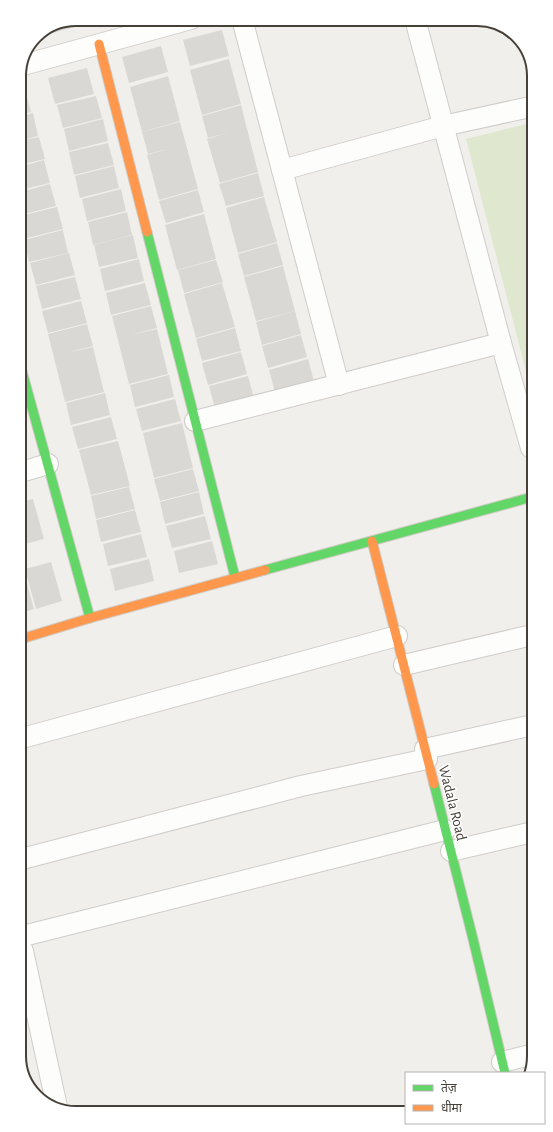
<svg xmlns="http://www.w3.org/2000/svg" width="553" height="1132" font-family="'Alegreya Sans','Noto Sans Devanagari',sans-serif">
  <rect width="100%" height="100%" fill="#f1efec"/>
  <!-- green -->
  <polygon fill="#dfe8cf" points="530,123 531,391 466,139"/>
  <!-- building -->
  <g fill="#dad8d4">
    <polygon points="76,19 103,19 35,38 36,36"/>
    <polygon points="222,30 229,56 190,66 183,40"/>
    <polygon points="161,46 168,72 129,83 122,57"/>
    <polygon points="229,59 241,104 202,115 190,70"/>
    <polygon points="87,68 94,94 55,104 48,78"/>
    <polygon points="168,76 180,121 142,132 130,87"/>
    <polygon points="24,86 31,112 19,115 19,87"/>
    <polygon points="96,96 102,118 63,128 57,105"/>
    <polygon points="241,105 258,172 220,183 207,139 230,132 208,138 202,116"/>
    <polygon points="33,113 38,136 19,141 19,117"/>
    <polygon points="103,119 108,141 69,151 64,129"/>
    <polygon points="180,122 198,189 159,200 147,155 168,149 148,154 142,132"/>
    <polygon points="39,137 45,159 19,165 19,141"/>
    <polygon points="108,143 114,165 74,175 69,152"/>
    <polygon points="44,160 50,183 20,190 19,167"/>
    <polygon points="114,166 119,188 80,198 75,176"/>
    <polygon points="258,173 264,196 226,206 219,184"/>
    <polygon points="50,184 56,206 20,215 20,192"/>
    <polygon points="121,189 126,211 87,221 82,199"/>
    <polygon points="198,190 204,212 166,223 159,201"/>
    <polygon points="264,197 277,242 238,253 226,208"/>
    <polygon points="57,207 63,229 23,239 20,224 20,216"/>
    <polygon points="127,212 132,235 93,245 88,222"/>
    <polygon points="204,214 216,259 177,270 165,225"/>
    <polygon points="63,230 68,253 29,262 24,240"/>
    <polygon points="133,235 138,258 99,267 94,245"/>
    <polygon points="277,243 283,265 244,276 238,254"/>
    <polygon points="69,253 75,275 36,285 30,263"/>
    <polygon points="139,259 144,281 105,291 100,269"/>
    <polygon points="216,260 223,282 184,293 178,270"/>
    <polygon points="283,266 295,311 256,321 244,277"/>
    <polygon points="75,277 81,299 42,309 36,286"/>
    <polygon points="145,283 151,305 111,315 106,293"/>
    <polygon points="222,283 235,327 196,338 184,294"/>
    <polygon points="81,301 87,323 48,333 42,311"/>
    <polygon points="151,306 157,328 130,335 157,329 168,374 129,384 112,316"/>
    <polygon points="295,311 301,334 262,345 256,322"/>
    <polygon points="87,324 93,346 66,353 93,347 104,392 65,402 48,334"/>
    <polygon points="235,328 241,351 202,361 196,339"/>
    <polygon points="301,335 307,357 268,368 262,346"/>
    <polygon points="241,352 247,374 208,385 202,363"/>
    <polygon points="308,359 315,385 276,396 269,370"/>
    <polygon points="169,375 174,397 135,407 130,385"/>
    <polygon points="248,376 255,402 216,412 209,386"/>
    <polygon points="105,393 110,415 71,425 66,403"/>
    <polygon points="175,399 181,421 142,431 136,409"/>
    <polygon points="111,417 117,439 78,449 72,427"/>
    <polygon points="182,423 193,468 154,478 143,433"/>
    <polygon points="118,441 130,486 91,495 79,450"/>
    <polygon points="193,469 199,491 160,501 154,479"/>
    <polygon points="129,487 135,509 96,519 91,496"/>
    <polygon points="199,492 204,514 165,524 160,502"/>
    <polygon points="33,499 44,539 21,545 21,502"/>
    <polygon points="135,510 141,532 101,542 96,520"/>
    <polygon points="205,516 211,539 172,548 166,526"/>
    <polygon points="141,534 147,557 108,566 103,544"/>
    <polygon points="212,541 218,564 179,573 174,551"/>
    <polygon points="149,559 154,581 115,591 110,569"/>
    <polygon points="51,562 62,601 36,609 25,569"/>
    <polygon points="23,569 34,609 21,613 21,570"/>
  </g>
  <g fill="none" stroke-linecap="round" stroke-linejoin="round">
    <!-- street casing -->
    <g stroke="#cfcdca" stroke-width="22">
      <g id="street">
        <polyline points="242,19 339,385"/>
        <polyline points="415,19 501,343 531,448"/>
        <polyline points="23,65 191,19"/>
        <polyline points="282,170 443,126 530,107"/>
        <polyline points="195,421 501,343"/>
        <polyline points="21,472 48,464"/>
        <polyline points="404,665 532,635"/>
        <polyline points="22,738 397,636"/>
        <polyline points="425,749 533,725"/>
        <polyline points="451,851 533,832"/>
        <polyline points="22,859 301,786 427,759"/>
        <polyline points="23,936 445,830"/>
        <polyline points="23,951 57,1107"/>
        <polyline points="502,1062 534,1054"/>
      </g>
    </g>
    <!-- fast casing -->
    <g stroke="#cfcbc3" stroke-width="11">
      <g id="fast">
        <polyline points="147,232 235,577"/>
        <polyline points="20,364 90,618"/>
        <polyline points="265,570 532,497"/>
        <polyline points="434,784 473,939 505,1073"/>
      </g>
    </g>
    <!-- slow casing -->
    <g stroke="#cfcbc3" stroke-width="11">
      <g id="slow">
        <polyline points="99,44 147,232"/>
        <polyline points="372,541 434,784"/>
        <polyline points="21,639 90,618 265,570"/>
      </g>
    </g>
    <!-- street -->
    <use href="#street" stroke="#fdfdfc" stroke-width="20"/>
    <!-- fast -->
    <use href="#fast" stroke="#63d668" stroke-width="9"/>
    <!-- slow -->
    <use href="#slow" stroke="#ff974d" stroke-width="9"/>
  </g>
  <g text-anchor="middle" stroke-width="3" stroke-linejoin="round" paint-order="stroke">
    <!-- street labels -->
    <g font-size="15" fill="#464039" stroke="#fff">
      <text transform="translate(453 803) rotate(76)" y="5">Wadala Road</text>
    </g>
  </g>
  <!-- crop -->
  <path d="M0 0H553V1132H0ZM76 26H477A50 50 0 0 1 527 76V1056A50 50 0 0 1 477 1106H76A50 50 0 0 1 26 1056V76A50 50 0 0 1 76 26Z" fill="#fff" fill-rule="evenodd"/>
  <path fill="none" stroke="#464039" stroke-width="2" d="M76 26H477A50 50 0 0 1 527 76V1056A50 50 0 0 1 477 1106H76A50 50 0 0 1 26 1056V76A50 50 0 0 1 76 26Z"/>
  <!-- legend -->
  <rect x="405" y="1072" width="140" height="52" fill="#ffffff" stroke="#b5b3b0"/>
  <rect x="413" y="1085" width="20" height="6" fill="#63d668" stroke="#b5b3b0"/>
  <text x="441" y="1092" font-size="12" fill="#464039">तेज़</text>
  <rect x="413" y="1105" width="20" height="6" fill="#ff974d" stroke="#b5b3b0"/>
  <text x="441" y="1112" font-size="12" fill="#464039">धीमा</text>
</svg>
